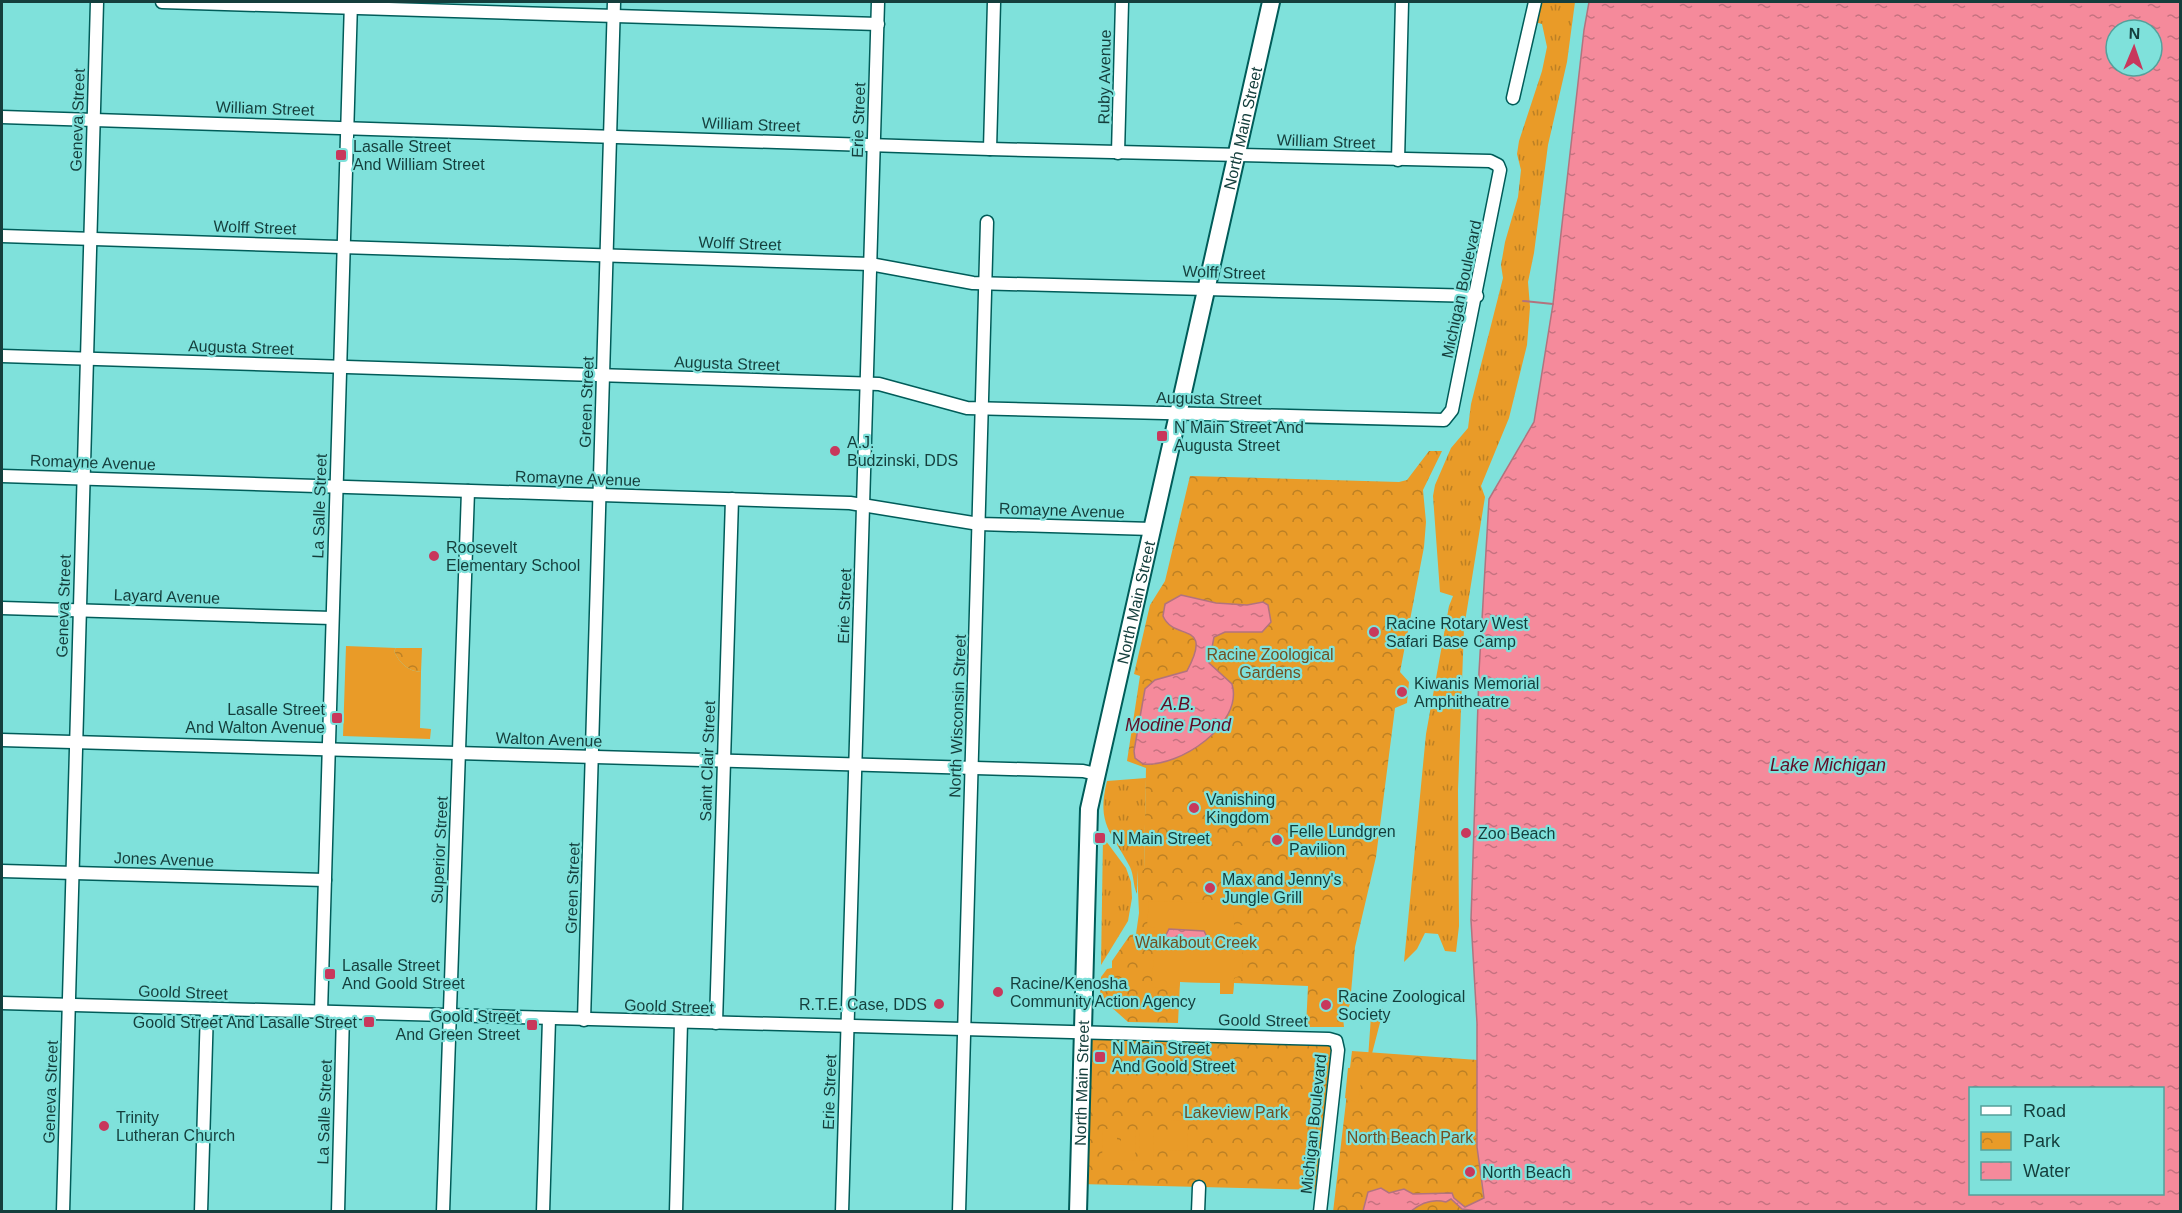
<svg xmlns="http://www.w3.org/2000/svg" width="2182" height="1213" font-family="Arial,sans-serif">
  <defs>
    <pattern id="grass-tufts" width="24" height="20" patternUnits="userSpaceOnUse" patternTransform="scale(1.5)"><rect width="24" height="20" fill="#e99b28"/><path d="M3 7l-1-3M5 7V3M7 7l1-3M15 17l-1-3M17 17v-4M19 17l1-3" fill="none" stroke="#bc8024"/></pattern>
    <pattern id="park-crowns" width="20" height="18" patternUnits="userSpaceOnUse" patternTransform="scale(1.5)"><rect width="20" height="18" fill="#e99b28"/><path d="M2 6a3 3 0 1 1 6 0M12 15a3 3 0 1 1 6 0" fill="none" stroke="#bc8024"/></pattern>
    <pattern id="water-ripples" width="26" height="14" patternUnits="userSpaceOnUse" patternTransform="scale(1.5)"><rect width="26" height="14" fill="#f58a9b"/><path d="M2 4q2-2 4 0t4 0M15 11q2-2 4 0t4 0" fill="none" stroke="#c57280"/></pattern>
  </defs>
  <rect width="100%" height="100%" fill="#7fe1db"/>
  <!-- grass -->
  <g fill="url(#grass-tufts)">
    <polygon points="1540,2 1575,2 1567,62 1548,145 1534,253 1528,282 1530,307 1527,345 1509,418 1481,486 1485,497 1464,628 1458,790 1459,926 1456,952 1445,951 1438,934 1425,933 1417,949 1404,962 1426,734 1449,606 1453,596 1440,592 1433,496 1435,485 1451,448 1468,428 1471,404 1503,278 1501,265 1505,242 1518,197 1521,170 1517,154 1519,141 1542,71 1547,47 1542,24 1535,22"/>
    <path d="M 1146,778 L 1144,870 L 1137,870 L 1137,894 C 1133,886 1134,875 1130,867 C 1112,832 1096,825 1107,781 Z"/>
    <polygon points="1103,837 1126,868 1131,882 1132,898 1128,921 1101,965"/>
  </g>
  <!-- park -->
  <g fill="url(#park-crowns)">
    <polygon points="1429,451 1442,451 1423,490 1426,522 1424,547 1400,672 1409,682 1407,703 1395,708 1376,857 1355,947 1350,1004 1343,1018 1344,1027 1306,1027 1308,986 1234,983 1233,994 1220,994 1220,983 1180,982 1178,1023 1128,1022 1100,997 1101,977 1107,969 1112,968 1112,961 1130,935 1136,934 1139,913 1137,870 1144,870 1146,768 1127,761 1140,676 1134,674 1150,605 1165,581 1190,476 1399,482 1407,480"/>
    <path d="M 396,648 L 422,648 L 421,672 C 408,671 400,664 394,651 Z"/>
    <polygon points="1082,1032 1333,1039 1322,1190 1079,1184"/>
    <polygon points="1352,1051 1478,1060 1477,1147 1485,1211 1333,1212"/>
  </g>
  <!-- garden -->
  <g fill="#e99b28">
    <path d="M 346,646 L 396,648 L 394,651 C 400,664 408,671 421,672 L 420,728 L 431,729 L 430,739 L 343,736 Z"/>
    <polygon points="1149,901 1220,903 1239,908 1233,915 1234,925 1243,925 1242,975 1234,978 1233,994 1220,994 1220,983 1180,982 1179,988 1152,987 1155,928 1147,926"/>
    <polygon points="1378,1008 1383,1008 1382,1015 1367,1073 1371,1016 1377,1016"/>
    <polygon points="1363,1067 1358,1103 1345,1098 1348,1068"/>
    <polygon points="1168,1120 1188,1121 1187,1151 1168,1150"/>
    <polygon points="1103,1129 1117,1129 1117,1160 1102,1160"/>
    <polygon points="1121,1129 1136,1130 1135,1161 1121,1160"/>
    <polygon points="1140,1130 1154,1130 1153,1161 1139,1161"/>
  </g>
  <!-- water -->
  <g fill="url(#water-ripples)" stroke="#b2737e" stroke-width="1.5" fill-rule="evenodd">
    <path d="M 1589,2 L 2180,2 L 2180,1211 L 1485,1212 L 1462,1209 L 1451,1199 L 1446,1202 C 1432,1198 1421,1203 1411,1211 L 1363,1211 L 1368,1192 L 1381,1188 L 1389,1193 L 1404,1189 L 1413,1194 L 1452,1193 L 1454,1198 L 1465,1207 L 1484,1198 L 1477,1147 L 1477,1023 L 1471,920 L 1479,672 L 1489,499 L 1534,422 L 1553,304 L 1584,30 ZM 2116,30 L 2152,30 L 2152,66 L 2116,66 ZM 1970,1088 L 2162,1088 L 2162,1194 L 1970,1194 Z"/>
    <path d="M 1181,595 L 1216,603 L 1247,605 L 1263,602 L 1268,605 L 1271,622 L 1262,632 L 1225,632 L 1214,637 L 1209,663 L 1232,684 C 1244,724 1179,768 1143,764 L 1135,758 L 1134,751 L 1145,689 L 1155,680 L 1187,671 C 1214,620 1174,642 1163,616 L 1165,604 Z"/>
    <polygon points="1169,929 1204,931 1207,937 1205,945 1195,946 1177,936 1170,941 1164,939"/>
  </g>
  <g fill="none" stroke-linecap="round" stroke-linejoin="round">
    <!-- stream -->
    <polyline stroke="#b2737e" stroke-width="2" points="1523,301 1553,304"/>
    <!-- minor casing -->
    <g stroke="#005c59" stroke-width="15">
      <g id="minor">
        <polyline points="162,2 878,24"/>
        <polyline points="1513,98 1535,2"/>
        <polyline points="2,117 990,149 1490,161 1498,165 1500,170 1452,410 1444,420 967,408 879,384 2,356"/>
        <polyline points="990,149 994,2"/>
        <polyline points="1118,153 1122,2"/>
        <polyline points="1398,160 1402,2"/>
        <polyline points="2,236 870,264 973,283 1477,296"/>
        <polyline points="2,476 850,503 979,524 1152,529"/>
        <polyline points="2,608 332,618"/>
        <polyline points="2,740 1083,771 1096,774"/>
        <polyline points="2,871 325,880"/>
        <polyline points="2,1003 1329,1039 1336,1041 1338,1050 1320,1212"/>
        <polyline points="321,1012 351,2"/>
        <polyline points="584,1020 614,2"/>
        <polyline points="716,1023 732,499"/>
        <polyline points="63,1212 97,2"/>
        <polyline points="201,1212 207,1009"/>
        <polyline points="338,1212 343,1013"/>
        <polyline points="443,1212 468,491"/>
        <polyline points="543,1212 549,1019"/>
        <polyline points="676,1212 681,1022"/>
        <polyline points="842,1212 878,2"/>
        <polyline points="959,1212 987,222"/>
        <polyline points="1198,1212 1199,1187"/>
      </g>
    </g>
    <!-- major casing -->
    <g stroke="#005c59" stroke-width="20">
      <g id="major">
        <path id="s1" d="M 1078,1212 L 1089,809 L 1271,2"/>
      </g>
    </g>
    <!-- minor -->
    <use href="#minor" stroke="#fff" stroke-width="12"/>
    <!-- major -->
    <use href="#major" stroke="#fff" stroke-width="16"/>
  </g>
  <!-- markers -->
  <g fill="#c8385c" stroke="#7fe1db" stroke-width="2">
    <rect x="335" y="149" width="12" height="12" rx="3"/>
    <rect x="1156" y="430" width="12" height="12" rx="3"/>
    <circle cx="835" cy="451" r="6"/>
    <circle cx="434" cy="556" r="6"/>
    <circle cx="1374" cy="632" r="6"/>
    <circle cx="1402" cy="692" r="6"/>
    <rect x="331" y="712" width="12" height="12" rx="3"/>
    <circle cx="1194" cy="808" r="6"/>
    <circle cx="1466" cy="833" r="6"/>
    <rect x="1094" y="832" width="12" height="12" rx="3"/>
    <circle cx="1277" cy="840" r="6"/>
    <circle cx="1210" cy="888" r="6"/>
    <rect x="324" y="968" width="12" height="12" rx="3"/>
    <circle cx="998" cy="992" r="6"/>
    <circle cx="939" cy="1004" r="6"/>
    <circle cx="1326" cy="1005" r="6"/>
    <rect x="363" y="1016" width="12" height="12" rx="3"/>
    <rect x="526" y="1019" width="12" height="12" rx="3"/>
    <rect x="1094" y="1051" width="12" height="12" rx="3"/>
    <circle cx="104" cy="1126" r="6"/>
    <circle cx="1470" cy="1172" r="6"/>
  </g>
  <g text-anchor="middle" stroke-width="4.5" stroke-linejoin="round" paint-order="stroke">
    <!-- street labels -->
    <g font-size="16" fill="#143e3c" stroke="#7fe1db">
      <text transform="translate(1104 77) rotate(-89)" y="6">Ruby Avenue</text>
      <text transform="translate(265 108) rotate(2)" y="6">William Street</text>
      <text transform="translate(77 120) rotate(-88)" y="6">Geneva Street</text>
      <text transform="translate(858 120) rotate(-88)" y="6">Erie Street</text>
      <text transform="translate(751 124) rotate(2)" y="6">William Street</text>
      <text dy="6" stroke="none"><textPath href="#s1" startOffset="1101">North Main Street</textPath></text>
      <text transform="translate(1326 141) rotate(2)" y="6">William Street</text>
      <text transform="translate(255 227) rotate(2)" y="6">Wolff Street</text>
      <text transform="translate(740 243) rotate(2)" y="6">Wolff Street</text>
      <text transform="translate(1224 272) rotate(2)" y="6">Wolff Street</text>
      <text transform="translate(1461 289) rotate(-78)" y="6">Michigan Boulevard</text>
      <text transform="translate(241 347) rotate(2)" y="6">Augusta Street</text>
      <text transform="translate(727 363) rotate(2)" y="6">Augusta Street</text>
      <text transform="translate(1209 398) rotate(1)" y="6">Augusta Street</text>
      <text transform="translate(586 402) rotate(-88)" y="6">Green Street</text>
      <text transform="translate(93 462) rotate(2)" y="6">Romayne Avenue</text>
      <text transform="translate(578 478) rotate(2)" y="6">Romayne Avenue</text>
      <text transform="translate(319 506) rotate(-88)" y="6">La Salle Street</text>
      <text transform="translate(1062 510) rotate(2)" y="6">Romayne Avenue</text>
      <text transform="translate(167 596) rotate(2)" y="6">Layard Avenue</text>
      <text dy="6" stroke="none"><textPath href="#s1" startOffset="615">North Main Street</textPath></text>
      <text transform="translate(63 606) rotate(-88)" y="6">Geneva Street</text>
      <text transform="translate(844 606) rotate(-88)" y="6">Erie Street</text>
      <text transform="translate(957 716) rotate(-88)" y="6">North Wisconsin Street</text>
      <text transform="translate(549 739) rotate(2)" y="6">Walton Avenue</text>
      <text transform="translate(707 761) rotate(-88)" y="6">Saint Clair Street</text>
      <text transform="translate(439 850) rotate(-87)" y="6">Superior Street</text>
      <text transform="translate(164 859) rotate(2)" y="6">Jones Avenue</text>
      <text transform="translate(572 888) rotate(-88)" y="6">Green Street</text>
      <text transform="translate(183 992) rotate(2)" y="6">Goold Street</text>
      <text transform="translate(669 1006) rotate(2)" y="6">Goold Street</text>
      <text transform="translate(1263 1020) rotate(1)" y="6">Goold Street</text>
      <text dy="6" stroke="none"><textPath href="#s1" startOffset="129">North Main Street</textPath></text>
      <text transform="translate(50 1092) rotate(-88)" y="6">Geneva Street</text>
      <text transform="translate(829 1092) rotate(-88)" y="6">Erie Street</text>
      <text transform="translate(324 1112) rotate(-88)" y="6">La Salle Street</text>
      <text transform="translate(1313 1124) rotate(-84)" y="6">Michigan Boulevard</text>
    </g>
    <!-- poi labels -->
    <g font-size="16" fill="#143e3c" stroke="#7fe1db" text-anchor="start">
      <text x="353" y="152">Lasalle Street<tspan x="353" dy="18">And William Street</tspan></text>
      <text x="1174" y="433">N Main Street And<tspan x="1174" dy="18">Augusta Street</tspan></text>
      <text x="847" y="448">A.J.<tspan x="847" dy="18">Budzinski, DDS</tspan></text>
      <text x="446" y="553">Roosevelt<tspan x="446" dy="18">Elementary School</tspan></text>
      <text x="1386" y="629">Racine Rotary West<tspan x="1386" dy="18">Safari Base Camp</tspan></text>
      <text x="1414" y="689">Kiwanis Memorial<tspan x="1414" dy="18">Amphitheatre</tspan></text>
      <text x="325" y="715" text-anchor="end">Lasalle Street<tspan x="325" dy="18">And Walton Avenue</tspan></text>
      <text x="1206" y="805">Vanishing<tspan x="1206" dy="18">Kingdom</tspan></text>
      <text x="1289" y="837">Felle Lundgren<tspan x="1289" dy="18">Pavilion</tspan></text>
      <text x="1478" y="839">Zoo Beach</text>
      <text x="1112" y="844">N Main Street</text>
      <text x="1222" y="885">Max and Jenny's<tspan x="1222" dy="18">Jungle Grill</tspan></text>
      <text x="342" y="971">Lasalle Street<tspan x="342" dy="18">And Goold Street</tspan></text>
      <text x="1010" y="989">Racine/Kenosha<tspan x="1010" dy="18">Community Action Agency</tspan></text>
      <text x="1338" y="1002">Racine Zoological<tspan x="1338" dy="18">Society</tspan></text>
      <text x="927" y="1010" text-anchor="end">R.T.E. Case, DDS</text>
      <text x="520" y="1022" text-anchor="end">Goold Street<tspan x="520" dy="18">And Green Street</tspan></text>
      <text x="357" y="1028" text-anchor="end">Goold Street And Lasalle Street</text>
      <text x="1112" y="1054">N Main Street<tspan x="1112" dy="18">And Goold Street</tspan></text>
      <text x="116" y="1123">Trinity<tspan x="116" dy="18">Lutheran Church</tspan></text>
      <text x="1482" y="1178">North Beach</text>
    </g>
    <!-- park labels -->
    <g font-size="16" fill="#724f21" stroke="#7fe1db">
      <text x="1270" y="660">Racine Zoological<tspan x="1270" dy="18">Gardens</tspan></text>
      <text x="1196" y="948">Walkabout Creek</text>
      <text x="1236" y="1118">Lakeview Park</text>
      <text x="1410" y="1143">North Beach Park</text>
    </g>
    <!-- water labels -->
    <g font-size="18" font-style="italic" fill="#610c25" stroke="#7fe1db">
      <text x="1178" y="710">A.B.<tspan x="1178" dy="21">Modine Pond</tspan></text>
      <text x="1828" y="771">Lake Michigan</text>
    </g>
  </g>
  <!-- border -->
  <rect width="2182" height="1213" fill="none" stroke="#143e3c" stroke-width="6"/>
  <!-- legend -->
  <rect x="1969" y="1087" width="195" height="108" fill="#7fe1db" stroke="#54a09b" stroke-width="1.5"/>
  <rect x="1981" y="1106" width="30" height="9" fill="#ffffff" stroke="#54a09b" stroke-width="1.5"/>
  <text x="2023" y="1117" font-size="18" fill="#143e3c">Road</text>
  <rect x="1981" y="1132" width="30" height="18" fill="url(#park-crowns)" stroke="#54a09b" stroke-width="1.5"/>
  <text x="2023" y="1147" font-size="18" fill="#143e3c">Park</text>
  <rect x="1981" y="1162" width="30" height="18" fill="url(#water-ripples)" stroke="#54a09b" stroke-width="1.5"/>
  <text x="2023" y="1177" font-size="18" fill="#143e3c">Water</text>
  <!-- north arrow -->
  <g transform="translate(2134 48) rotate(2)"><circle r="28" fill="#7fe1db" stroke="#54a09b" stroke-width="1.5"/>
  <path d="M0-4.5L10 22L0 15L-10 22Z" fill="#c8385c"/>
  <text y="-9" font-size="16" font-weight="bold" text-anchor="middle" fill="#143e3c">N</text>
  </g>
</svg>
